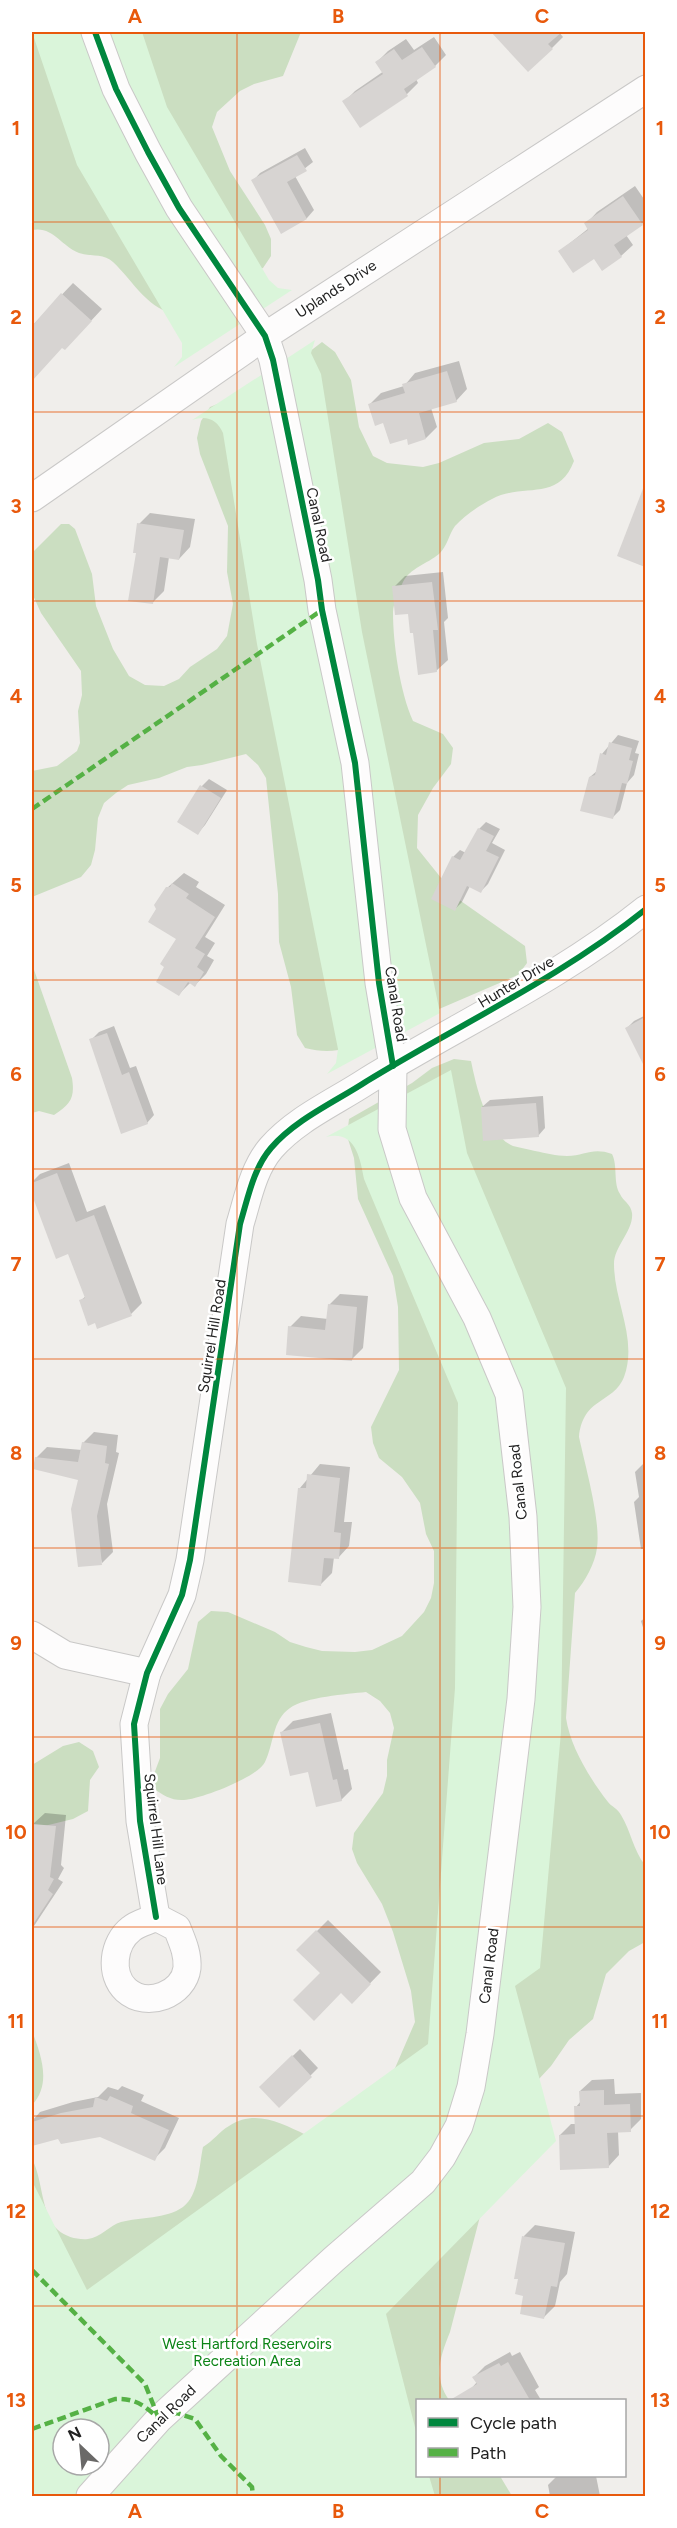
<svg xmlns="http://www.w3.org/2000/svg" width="677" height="2528" font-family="Figtree,sans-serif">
  <rect width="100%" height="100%" fill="#f0eeeb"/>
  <!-- forest -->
  <g fill="#cbdec1" fill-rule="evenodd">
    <path d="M 32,32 L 301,32 L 283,76 L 254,84 L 240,91 L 217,112 L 212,127 L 230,171 L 265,225 L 271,239 L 271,256 L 263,268 L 234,278 L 167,312 C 142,301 133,281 113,262 C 104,253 90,257 79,253 C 60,245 53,226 32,230 Z"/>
    <path d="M 322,342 L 335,352 L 351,380 L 359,427 L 373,456 L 387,463 L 423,467 L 439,463 L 484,443 L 519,439 L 548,423 L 562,432 L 574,461 C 558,503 523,482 492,499 C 480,505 464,516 455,526 C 449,534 447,547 439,554 C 427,564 410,568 403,582 C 399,590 393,604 393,612 C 393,644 400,692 413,721 L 443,734 L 453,748 L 451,764 L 433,788 L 418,815 L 417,848 L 458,899 L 525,946 L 527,963 L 518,975 L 351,1047 C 334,1052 322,1052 305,1048 L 297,1035 L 291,987 L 279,942 L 278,894 L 266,778 L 258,765 L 246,754 L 202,765 L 187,767 L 159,778 L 128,785 L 116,793 L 104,803 L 98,818 L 95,850 L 91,865 L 81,877 L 32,897 L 32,771 L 57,766 L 77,751 L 80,743 L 78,711 L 82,695 L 81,671 L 41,613 L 32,593 L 32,553 L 61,524 L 69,524 L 75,529 L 92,574 L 96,606 L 113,649 L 129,676 L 145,685 L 164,686 L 179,679 L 190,667 L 217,649 L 227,636 L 233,604 L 227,572 L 228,526 L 200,454 L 197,438 L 201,421 L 210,407 L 255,389 L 283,372 Z"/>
    <path d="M 32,964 L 72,1078 C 75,1098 71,1104 54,1115 L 39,1111 L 32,1113 Z"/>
    <path d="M 454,1059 L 471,1061 C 476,1085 487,1135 513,1146 C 520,1148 528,1149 535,1151 C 546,1153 556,1156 567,1156 C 585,1156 592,1147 612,1154 C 618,1166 613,1183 620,1194 C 623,1201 631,1204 632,1213 C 634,1230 614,1246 614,1264 C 614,1302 638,1339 624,1377 C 613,1404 583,1397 579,1437 C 585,1465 601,1521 597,1548 C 595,1564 585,1581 575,1593 L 566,1718 C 570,1746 590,1779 608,1802 C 611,1806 618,1809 621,1815 C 631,1831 633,1850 645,1865 L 645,1942 L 629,1951 L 606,1974 L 593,2019 L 569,2040 L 551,2066 L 538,2080 L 491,2174 L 450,2332 C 440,2357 433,2377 449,2400 L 418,2400 L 418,2476 L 500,2476 L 512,2496 L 32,2496 L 32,2159 C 43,2179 41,2216 58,2230 C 66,2237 78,2240 88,2239 C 100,2238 110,2225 121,2222 C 140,2217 166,2219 183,2207 C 199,2195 199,2166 203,2147 C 213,2141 220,2131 229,2126 C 255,2109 281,2123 306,2135 L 389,2082 L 415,2022 L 411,1991 L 393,1932 L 382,1904 L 357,1863 L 352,1849 L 354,1833 L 383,1793 L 387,1776 L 387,1760 L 394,1728 L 390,1713 L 380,1701 L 366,1692 C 347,1694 305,1697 290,1708 C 272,1720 274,1744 265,1762 C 258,1777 201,1799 184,1800 C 172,1801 163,1795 154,1789 L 154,1774 L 160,1758 L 160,1709 L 168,1694 L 188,1669 L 198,1622 L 211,1611 L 228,1612 L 275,1632 L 290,1642 L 306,1647 L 322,1651 L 355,1652 L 372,1650 L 402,1636 L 424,1612 L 431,1598 L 434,1583 L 434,1551 L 426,1534 L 420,1503 L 402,1477 L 379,1458 L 373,1443 L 371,1427 L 399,1370 L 398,1307 L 393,1276 L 358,1199 L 354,1158 L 347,1136 L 349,1119 L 412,1083 L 432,1068 ZM 63,2429 L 99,2429 L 99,2465 L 63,2465 Z"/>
    <polygon points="79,1742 93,1751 99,1767 90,1780 88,1811 73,1819 32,1829 32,1765 63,1746"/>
    <path d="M 32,2031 C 41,2055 52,2084 32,2105 Z"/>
  </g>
  <!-- park -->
  <g fill="#daf5da" fill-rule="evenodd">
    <polygon points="32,32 142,32 167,107 269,280 278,288 292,290 174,367 182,357 182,343 77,165"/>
    <path d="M 315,340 L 311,353 L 321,374 L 362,632 L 440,1013 L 327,1074 L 336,1063 L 338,1049 L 257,644 L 223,433 C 217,419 206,415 192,420 Z"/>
    <path d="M 451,1070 L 467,1153 L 566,1388 L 561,1732 L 540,1968 L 515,1986 L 556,2141 L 386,2314 L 417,2435 L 418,2476 L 429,2476 L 435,2496 L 32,2496 L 32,2181 L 87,2290 L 428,2044 L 455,1688 L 458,1403 L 364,1179 C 360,1157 355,1130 326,1137 ZM 63,2429 L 99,2429 L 99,2465 L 63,2465 Z"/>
  </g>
  <!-- shadow -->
  <g fill="#0003">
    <polygon points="509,32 559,32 563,37 552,48 501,40"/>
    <polygon points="434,37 446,55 435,66 416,79 418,83 407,94 361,126 344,102 355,91 384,71 377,62 388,51 406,39 414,50"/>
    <polygon points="305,148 313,162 295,176 314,210 307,218 281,232 253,181 260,173"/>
    <polygon points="635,186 646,202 646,221 626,235 633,245 621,256 603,268 595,257 560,251 589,228 586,224 597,212"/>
    <polygon points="73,283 102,309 76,337 63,346 39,371 32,363 32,326"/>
    <polygon points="459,361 467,389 456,401 431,408 437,427 426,438 408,437 384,421 370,404 381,393 404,386 415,373"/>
    <polygon points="645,506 646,506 646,566 619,556 634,517"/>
    <polygon points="150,513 195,519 190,547 179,559 169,557 164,591 152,603 137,552 139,524"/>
    <polygon points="443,572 448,618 444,622 448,660 436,671 414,632 409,613 394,587 405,576"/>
    <polygon points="618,735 639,741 635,753 639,754 634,775 627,783 620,810 613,817 590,777 598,770 602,754"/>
    <polygon points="209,779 227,790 205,825 198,833 202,786"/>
    <polygon points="486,822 500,829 492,843 505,850 488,884 481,891 470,886 462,902 455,909 453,857 460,850 466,853 479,829"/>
    <polygon points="184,873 199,882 196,887 225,905 205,937 215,943 207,956 214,960 206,974 195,985 191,982 179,994 178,938 167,888"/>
    <polygon points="646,1015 646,1044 637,1048 627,1028 634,1021"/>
    <polygon points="114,1026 130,1068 136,1066 154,1115 147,1123 91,1040 99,1032"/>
    <polygon points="543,1096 545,1128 538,1136 482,1107 490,1100"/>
    <polygon points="69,1163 87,1212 105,1205 142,1303 131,1314 80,1301 86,1296 69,1252 57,1257 32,1191 32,1182 40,1174"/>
    <polygon points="340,1294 368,1296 363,1348 352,1359 290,1327 301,1316 328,1319 329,1305"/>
    <polygon points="94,1432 118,1435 116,1452 119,1453 107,1504 113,1552 102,1563 80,1479 36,1458 47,1447 82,1450 83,1443"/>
    <polygon points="646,1461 646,1549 641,1549 634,1502 639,1497 635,1472"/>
    <polygon points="320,1464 350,1467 344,1522 352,1522 349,1546 338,1558 334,1557 332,1573 321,1584 300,1488"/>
    <polygon points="646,1617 646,1637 641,1621"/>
    <polygon points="331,1713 344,1770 348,1769 352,1789 341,1800 310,1770 282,1732 293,1721"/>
    <polygon points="45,1813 66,1815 61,1865 64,1868 58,1879 63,1882 32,1929 32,1870 43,1854 32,1852 33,1824"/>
    <polygon points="328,1920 381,1972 352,2002 298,1950"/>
    <polygon points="300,2049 318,2068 280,2106 261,2087"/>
    <polygon points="614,2079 615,2094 641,2093 641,2119 630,2130 618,2131 619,2155 608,2167 560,2135 571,2124 576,2124 576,2107 581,2101 580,2091 592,2080"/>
    <polygon points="122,2086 144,2095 141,2101 179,2118 165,2148 154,2159 100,2136 59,2138 34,2144 32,2121 40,2112 73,2102 98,2097 108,2087 118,2090"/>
    <polygon points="535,2225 575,2232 567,2274 560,2282 555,2306 544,2317 525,2294 524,2236"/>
    <polygon points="510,2352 512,2356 520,2352 539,2387 535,2390 541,2400 473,2400 470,2390 477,2382 474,2377 485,2366"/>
    <polygon points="557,2476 596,2476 600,2496 550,2496 548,2485"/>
  </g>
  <!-- building -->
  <g fill="#d7d4d2">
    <polygon points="491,32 562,32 548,44 553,49 528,72"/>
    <polygon points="422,47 436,67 404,89 408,96 360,128 342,101 383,74 375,62 394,49 402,60"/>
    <polygon points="297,155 307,171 287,182 307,219 281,234 251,180"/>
    <polygon points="623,196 643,225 614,245 622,257 602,271 594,259 573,273 558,251 588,230 584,223"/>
    <polygon points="61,293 92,321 65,350 62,348 32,381 32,326"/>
    <polygon points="447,371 457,402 419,413 426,439 408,445 407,439 390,444 383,423 375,426 368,404 405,393 402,384"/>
    <polygon points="644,486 645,487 645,567 617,556"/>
    <polygon points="137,523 184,530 179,560 160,557 153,604 128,601 136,553 133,553"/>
    <polygon points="432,582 438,630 433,630 437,672 418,675 413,633 410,633 408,614 395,615 392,586"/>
    <polygon points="609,742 632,748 629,760 633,761 627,784 622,783 613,819 580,811 589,777 595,775 600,753 606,755"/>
    <polygon points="200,785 221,798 198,835 177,822"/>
    <polygon points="478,828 494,836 486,851 499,857 481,893 467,886 455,911 431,899 452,856 460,860"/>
    <polygon points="172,883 189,894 186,898 215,917 195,948 205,954 197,967 204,972 195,987 188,982 179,996 156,982 164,967 160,964 176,939 148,922 156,909 154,905 166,887 170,887"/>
    <polygon points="645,1017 645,1068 625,1028"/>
    <polygon points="107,1033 122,1075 129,1072 148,1124 121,1134 89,1039"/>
    <polygon points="536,1103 539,1137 483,1141 481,1107"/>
    <polygon points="57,1173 76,1222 94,1215 132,1316 97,1329 95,1323 88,1326 79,1300 85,1298 68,1254 56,1259 32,1195 32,1183"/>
    <polygon points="328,1304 357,1307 352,1361 286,1355 288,1326 325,1330"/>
    <polygon points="82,1442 107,1446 105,1463 109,1464 97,1516 102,1565 78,1567 71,1509 78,1480 33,1469 35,1457 78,1462"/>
    <polygon points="307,1474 340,1478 334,1532 341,1533 339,1559 324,1558 321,1586 288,1582 298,1488 306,1488"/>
    <polygon points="320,1723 333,1780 337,1779 342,1801 316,1807 308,1772 290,1776 280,1732"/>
    <polygon points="32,1824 56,1826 50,1877 54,1879 48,1890 53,1894 32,1926"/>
    <polygon points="316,1930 371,1984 352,2004 341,1993 314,2021 293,2000 320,1973 296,1950"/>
    <polygon points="292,2055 312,2077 279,2108 259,2087"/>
    <polygon points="604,2090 604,2105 630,2104 631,2132 607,2133 609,2168 560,2170 559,2135 575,2134 574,2106 580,2106 579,2091"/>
    <polygon points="110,2096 133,2106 131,2113 169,2130 155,2161 100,2137 61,2144 58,2139 32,2146 32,2122 61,2113 93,2107 95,2097 107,2101"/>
    <polygon points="522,2236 565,2243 557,2287 551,2286 544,2319 520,2314 523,2296 515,2294 518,2279 514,2279"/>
    <polygon points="508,2362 530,2400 450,2400 477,2384 472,2377 499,2363 501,2366"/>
  </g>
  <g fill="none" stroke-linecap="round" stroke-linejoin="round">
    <!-- minor casing -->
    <g stroke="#c9c8c7" stroke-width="29">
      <g id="minor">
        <polyline points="32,498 265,336 646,89"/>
        <polyline points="32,1635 65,1655 147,1673"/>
        <path d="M 156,1917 L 140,1821 L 134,1724 L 147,1673 L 182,1595 L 190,1560 L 240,1224 C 248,1198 253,1169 271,1148 C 296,1119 335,1102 367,1081 C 460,1024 560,978 646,909"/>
        <path d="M 156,1917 L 177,1928 C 182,1941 188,1953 187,1968 C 184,1994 147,2009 126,1990 C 109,1974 113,1943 131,1929 C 138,1923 149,1921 156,1917 Z"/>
        <polyline points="90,2496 159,2419 334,2259 423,2182 442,2157 459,2126 471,2087 480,2034 521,1699 527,1607 523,1517 509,1394 477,1318 413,1198 392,1129 393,1066 379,983 355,763 322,610 318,580 273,360 265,336 179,208 148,152 116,89 95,32"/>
      </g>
    </g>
    <!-- minor -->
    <use href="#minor" stroke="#fdfcfc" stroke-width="27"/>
    <!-- quiet -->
    <g stroke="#55b145" stroke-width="4.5" stroke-dasharray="9 4.5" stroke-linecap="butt">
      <polyline points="32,809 322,610"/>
      <polyline points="32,2270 145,2384 159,2419"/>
      <polyline points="159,2419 177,2413 195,2419 221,2456 252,2487 253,2496"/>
      <path d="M 32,2429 L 115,2399 C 133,2398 143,2404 157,2417"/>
    </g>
    <!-- cycleway casing -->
    <g stroke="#fff" stroke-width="10">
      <g id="cycleway">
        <polyline points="95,32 116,89 148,152 179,208 265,336 273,360 318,580 322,610 355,763 379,983 393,1066"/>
        <path d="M 156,1917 L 140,1821 L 134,1724 L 147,1673 L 182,1595 L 190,1560 L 240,1224 C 248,1198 253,1169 271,1148 C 296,1119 335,1102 367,1081 C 460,1024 560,978 646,909"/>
      </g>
    </g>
    <!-- cycleway -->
    <use href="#cycleway" stroke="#00873e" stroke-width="6"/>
  </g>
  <!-- grid -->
  <path fill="none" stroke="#e8590c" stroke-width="1.5" stroke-opacity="0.55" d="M 237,32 L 237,2496M 440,32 L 440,2400M 32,222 L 646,222M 32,412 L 646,412M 32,601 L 646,601M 32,791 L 646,791M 32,980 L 646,980M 32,1169 L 646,1169M 32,1359 L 646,1359M 32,1548 L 646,1548M 32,1737 L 646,1737M 32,1927 L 646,1927M 32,2116 L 646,2116M 32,2306 L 646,2306M 440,2476 L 440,2496"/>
  <g text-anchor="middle" stroke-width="5" stroke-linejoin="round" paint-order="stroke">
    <!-- street labels -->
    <g font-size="15" fill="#222" stroke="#fff">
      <text transform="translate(336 289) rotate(-33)" y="5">Uplands Drive</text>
      <text transform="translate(319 525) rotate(78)" y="5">Canal Road</text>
      <text transform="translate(516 982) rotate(-31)" y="5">Hunter Drive</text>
      <text transform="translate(396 1004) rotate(81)" y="5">Canal Road</text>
      <text transform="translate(212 1336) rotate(-81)" y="5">Squirrel Hill Road</text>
      <text transform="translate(518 1482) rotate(-96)" y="5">Canal Road</text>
      <text transform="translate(156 1829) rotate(83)" y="5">Squirrel Hill Lane</text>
      <text transform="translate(489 1966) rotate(-83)" y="5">Canal Road</text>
      <text transform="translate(166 2414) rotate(-44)" y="5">Canal Road</text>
    </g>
    <!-- park labels -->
    <g font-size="15" fill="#0c8416" stroke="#fff">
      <text x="247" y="2349">West Hartford Reservoirs<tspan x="247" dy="17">Recreation Area</tspan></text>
    </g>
  </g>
  <!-- border -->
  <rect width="677" height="2528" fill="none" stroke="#ffffff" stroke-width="66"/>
  <!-- legend -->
  <rect x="416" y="2399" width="210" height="78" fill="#ffffff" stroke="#a7a7a7" stroke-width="1.5"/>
  <rect x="428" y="2418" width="30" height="9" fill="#00873e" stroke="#a7a7a7" stroke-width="1.5"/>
  <text x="470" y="2429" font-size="18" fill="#222222">Cycle path</text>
  <rect x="428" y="2448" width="30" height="9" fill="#55b145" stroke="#a7a7a7" stroke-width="1.5"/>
  <text x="470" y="2459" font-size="18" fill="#222222">Path</text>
  <!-- north arrow -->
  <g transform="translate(81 2447) rotate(334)"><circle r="28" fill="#ffffff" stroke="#a7a7a7" stroke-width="1.5"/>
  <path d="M0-4.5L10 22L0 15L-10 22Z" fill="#6a6968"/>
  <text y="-9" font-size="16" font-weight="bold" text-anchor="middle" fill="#222222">N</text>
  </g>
  <rect x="33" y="33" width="611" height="2462" fill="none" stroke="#e8590c" stroke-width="2"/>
  <g font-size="20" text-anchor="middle" font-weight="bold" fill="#e8590c">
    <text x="135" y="23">A</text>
    <text x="338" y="23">B</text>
    <text x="542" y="23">C</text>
    <text x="16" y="135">1</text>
    <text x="660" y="135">1</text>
    <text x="16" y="324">2</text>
    <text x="660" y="324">2</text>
    <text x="16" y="513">3</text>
    <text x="660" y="513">3</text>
    <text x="16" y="703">4</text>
    <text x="660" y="703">4</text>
    <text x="16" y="892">5</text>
    <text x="660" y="892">5</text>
    <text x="16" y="1081">6</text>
    <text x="660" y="1081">6</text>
    <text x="16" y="1271">7</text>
    <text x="660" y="1271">7</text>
    <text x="16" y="1460">8</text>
    <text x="660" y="1460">8</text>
    <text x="16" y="1650">9</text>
    <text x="660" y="1650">9</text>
    <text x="16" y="1839">10</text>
    <text x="660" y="1839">10</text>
    <text x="16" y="2028">11</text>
    <text x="660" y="2028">11</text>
    <text x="16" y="2218">12</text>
    <text x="660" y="2218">12</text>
    <text x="16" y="2407">13</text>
    <text x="660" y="2407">13</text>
    <text x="135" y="2518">A</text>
    <text x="338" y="2518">B</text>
    <text x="542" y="2518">C</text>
  </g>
</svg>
